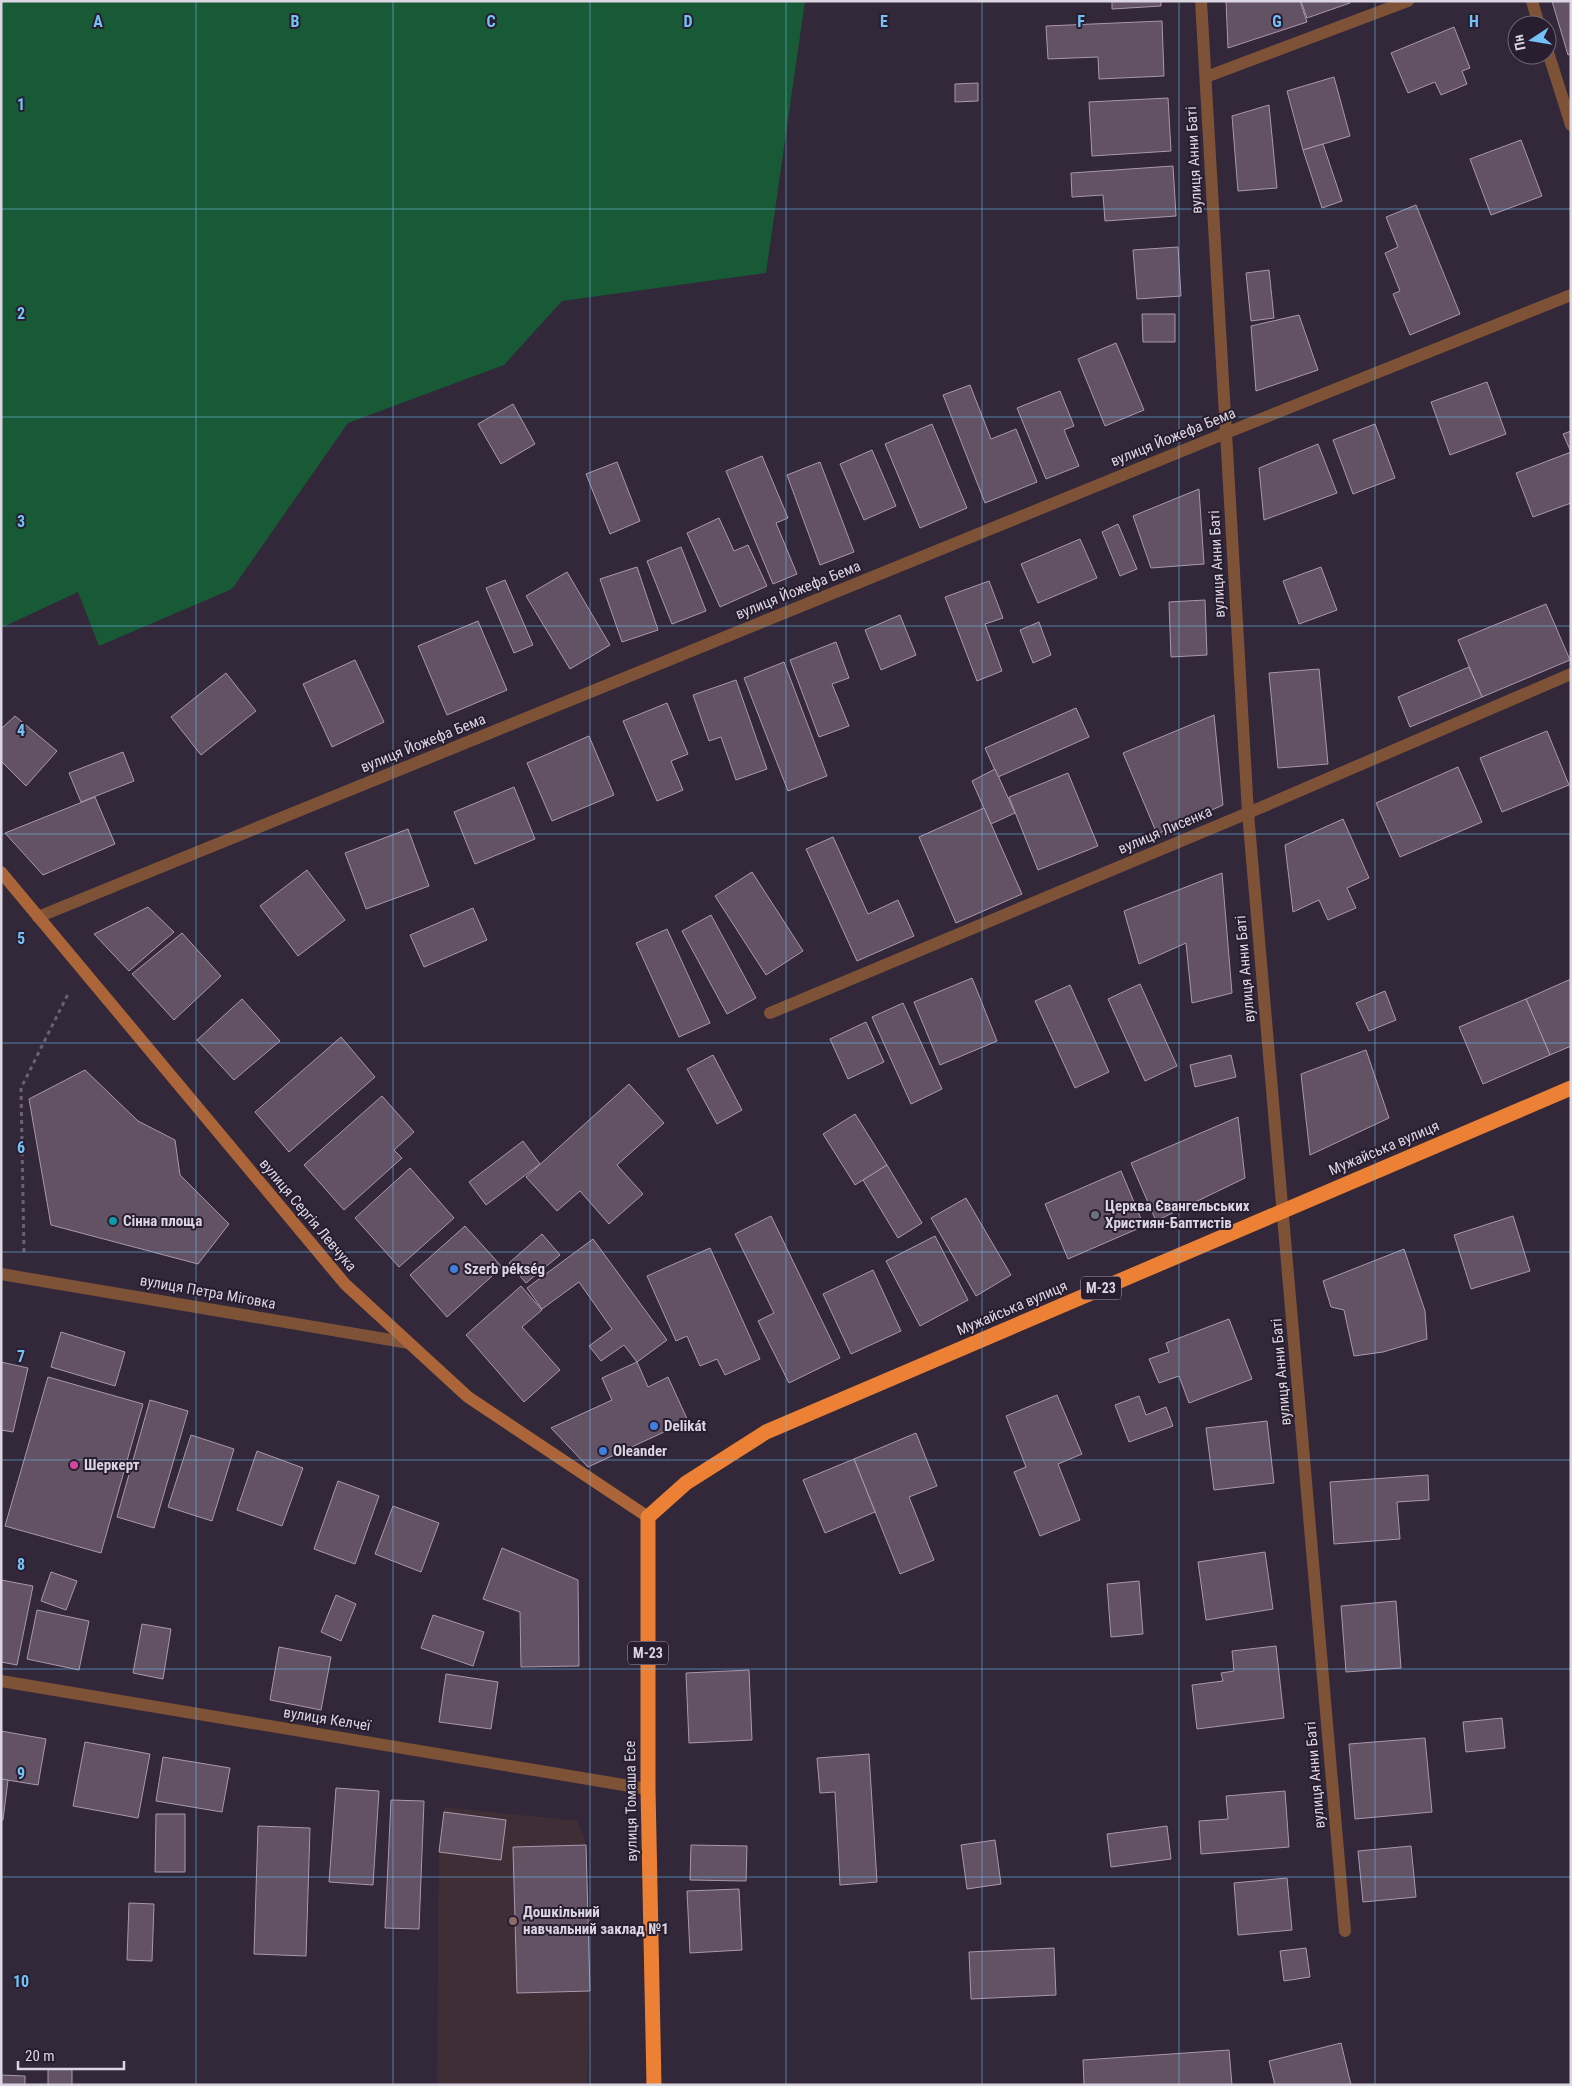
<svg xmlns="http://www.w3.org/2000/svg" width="1572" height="2086" font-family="'Roboto Condensed',sans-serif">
  <rect width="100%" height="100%" fill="#32283a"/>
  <!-- education -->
  <polygon fill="#402e37" points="444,1807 578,1821 586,1845 590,1991 587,2085 437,2085 439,1852"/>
  <!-- green -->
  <polygon fill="#185a35" points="1,1 805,1 766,273 562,301 504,365 348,423 232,589 99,646 78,592 1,628"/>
  <!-- building -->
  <g fill="#625264" stroke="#aa98ac">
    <polygon points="1112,1 1161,1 1161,6 1112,9"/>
    <polygon points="1226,1 1300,1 1307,22 1228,48"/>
    <polygon points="1301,1 1349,1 1350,3 1307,18"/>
    <polygon points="1552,1 1571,1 1571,54 1568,55"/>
    <polygon points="1162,21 1164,76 1099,79 1098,57 1048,59 1046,26"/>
    <polygon points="1454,27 1470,68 1462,71 1467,84 1441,95 1435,82 1408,93 1391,53"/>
    <polygon points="1334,77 1350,136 1303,150 1287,91"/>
    <polygon points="978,83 978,101 955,102 955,84"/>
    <polygon points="1168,98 1171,151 1092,156 1089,102"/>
    <polygon points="1269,105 1277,188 1238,191 1232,116"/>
    <polygon points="1521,140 1542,196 1491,215 1470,159"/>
    <polygon points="1323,144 1342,201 1322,208 1303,150"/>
    <polygon points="1173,166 1176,216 1105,221 1103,195 1072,197 1071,173"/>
    <polygon points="1416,205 1460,314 1410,335 1393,294 1400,291 1385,253 1398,247 1386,217"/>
    <polygon points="1178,247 1181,296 1137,299 1133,250"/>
    <polygon points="1269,270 1274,318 1251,321 1246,273"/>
    <polygon points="1142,314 1175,314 1175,342 1143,342"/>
    <polygon points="1299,315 1318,370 1256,391 1251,326"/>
    <polygon points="1116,343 1144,410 1105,426 1078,359"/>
    <polygon points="1487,382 1506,434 1450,455 1431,402"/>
    <polygon points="970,385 991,439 1016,429 1037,482 985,503 943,395"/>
    <polygon points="1060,391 1074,426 1064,430 1079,466 1046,479 1017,408"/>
    <polygon points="513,404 535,444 501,464 478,424"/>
    <polygon points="932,424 967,508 920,528 885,444"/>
    <polygon points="1375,424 1395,478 1353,494 1333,440"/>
    <polygon points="1571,431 1571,452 1563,434"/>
    <polygon points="1318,444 1337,493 1264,520 1259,468"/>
    <polygon points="872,450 896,506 864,520 840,464"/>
    <polygon points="1571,452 1571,503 1533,517 1516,473"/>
    <polygon points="762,456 788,518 776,523 797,574 773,584 726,471"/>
    <polygon points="617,462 640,521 610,534 586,474"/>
    <polygon points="820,462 854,552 820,565 787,475"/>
    <polygon points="1199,489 1204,564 1151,568 1133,516"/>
    <polygon points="719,518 734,551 748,545 767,586 720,607 687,533"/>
    <polygon points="1118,524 1137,569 1120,576 1102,532"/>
    <polygon points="1080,539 1097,578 1038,603 1021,564"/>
    <polygon points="681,547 706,611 672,624 647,561"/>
    <polygon points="637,567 658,630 622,642 600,579"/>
    <polygon points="1321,567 1337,610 1299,624 1283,581"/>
    <polygon points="567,572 610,645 570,669 526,596"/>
    <polygon points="505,580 533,645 514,653 486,588"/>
    <polygon points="989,581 1003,618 985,624 1002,671 977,681 945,597"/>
    <polygon points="1205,600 1207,655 1171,657 1169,602"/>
    <polygon points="1546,604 1570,660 1482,697 1458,640"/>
    <polygon points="900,615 916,655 881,670 865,630"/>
    <polygon points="478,621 507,690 447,715 418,646"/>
    <polygon points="1039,622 1051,655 1033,663 1020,630"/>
    <polygon points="836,642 849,678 832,684 849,726 819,737 790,660"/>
    <polygon points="355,660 384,722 332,747 303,684"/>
    <polygon points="784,662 827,776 788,791 744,678"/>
    <polygon points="1469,667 1482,697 1410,727 1398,697"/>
    <polygon points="1319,669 1328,764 1278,768 1269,673"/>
    <polygon points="226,673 256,711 201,755 171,717"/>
    <polygon points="736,680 767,769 736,780 721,737 709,741 693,695"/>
    <polygon points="667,703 688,754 671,761 683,790 657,801 623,721"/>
    <polygon points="1076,708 1089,737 998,777 985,748"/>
    <polygon points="1214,715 1223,805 1157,834 1123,753"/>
    <polygon points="15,716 57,751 26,786 1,761 1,729"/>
    <polygon points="1547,731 1569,785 1502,812 1480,758"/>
    <polygon points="589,736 614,795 552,821 527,763"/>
    <polygon points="123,752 134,781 81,802 69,773"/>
    <polygon points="1458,767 1482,822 1400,857 1376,803"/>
    <polygon points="995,769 1015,813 991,824 972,781"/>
    <polygon points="1068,773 1098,846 1038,870 1009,797"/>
    <polygon points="514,787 535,839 475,864 454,812"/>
    <polygon points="95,797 115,844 43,875 5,833"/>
    <polygon points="984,808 1022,894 956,923 919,837"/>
    <polygon points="1343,819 1369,878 1347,888 1356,908 1328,920 1319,900 1293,912 1285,845"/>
    <polygon points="408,829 429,886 366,909 345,853"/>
    <polygon points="833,837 868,914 898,900 914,936 857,961 806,849"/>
    <polygon points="307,870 345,920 298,956 260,906"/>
    <polygon points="752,872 803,951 766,975 715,896"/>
    <polygon points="1222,873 1232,993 1192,1003 1186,943 1139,964 1124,911"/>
    <polygon points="148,907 174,932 129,971 94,934"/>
    <polygon points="473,908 487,940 424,967 410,935"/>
    <polygon points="711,915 756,998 727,1014 682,931"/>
    <polygon points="667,929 710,1023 679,1037 636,943"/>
    <polygon points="182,933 221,976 174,1020 132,974"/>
    <polygon points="972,978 997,1041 940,1065 914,1002"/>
    <polygon points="1571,979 1571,1046 1550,1055 1526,999"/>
    <polygon points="1140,984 1177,1066 1145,1081 1108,999"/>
    <polygon points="1070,985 1109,1072 1075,1088 1035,1001"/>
    <polygon points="1385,991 1396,1020 1369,1031 1356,1003"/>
    <polygon points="242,999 280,1041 234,1080 197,1040"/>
    <polygon points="1526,999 1550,1055 1483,1084 1459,1027"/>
    <polygon points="903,1003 942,1089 911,1104 872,1017"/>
    <polygon points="866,1022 884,1062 848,1079 830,1039"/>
    <polygon points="341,1037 375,1077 289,1152 255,1112"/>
    <polygon points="1366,1050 1389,1118 1310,1155 1301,1074"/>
    <polygon points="713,1055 742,1110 717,1124 687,1069"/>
    <polygon points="1231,1055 1236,1077 1195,1087 1190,1065"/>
    <polygon points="85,1070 138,1121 175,1140 180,1175 229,1224 198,1264 51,1225 29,1099"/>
    <polygon points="629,1084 664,1123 617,1165 643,1194 609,1224 580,1191 557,1211 526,1177"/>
    <polygon points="382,1096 414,1132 394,1150 402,1158 344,1210 304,1165"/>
    <polygon points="855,1114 887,1165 855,1185 823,1134"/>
    <polygon points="1238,1117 1245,1178 1156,1221 1131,1163"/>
    <polygon points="523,1141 540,1164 486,1205 469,1182"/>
    <polygon points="887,1165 922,1223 898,1238 863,1180"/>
    <polygon points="410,1168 454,1218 399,1267 355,1218"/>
    <polygon points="1121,1171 1144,1226 1068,1259 1045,1204"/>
    <polygon points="966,1198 1011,1275 976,1296 931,1218"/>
    <polygon points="771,1216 840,1358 789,1383 758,1321 774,1313 735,1234"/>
    <polygon points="1513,1216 1530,1271 1471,1289 1454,1235"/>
    <polygon points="465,1226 502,1267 447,1317 410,1275"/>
    <polygon points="542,1234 560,1255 526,1283 509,1263"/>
    <polygon points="935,1236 968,1300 920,1326 886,1261"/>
    <polygon points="593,1239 667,1340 637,1362 624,1345 601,1361 589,1346 612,1329 579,1282 542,1309 527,1288"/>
    <polygon points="710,1248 760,1359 725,1375 717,1359 700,1366 687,1336 676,1341 647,1276"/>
    <polygon points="1404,1249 1425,1311 1427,1339 1383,1352 1354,1356 1344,1310 1331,1307 1323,1281"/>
    <polygon points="873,1270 901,1331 851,1354 823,1294"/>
    <polygon points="521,1286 542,1310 522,1327 560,1370 524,1402 466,1335"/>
    <polygon points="1229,1319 1252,1379 1189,1403 1179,1376 1159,1383 1149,1359 1169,1352 1166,1343"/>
    <polygon points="61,1332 125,1352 115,1386 51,1367"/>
    <polygon points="1,1362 28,1368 13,1432 1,1430"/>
    <polygon points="637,1362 648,1387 668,1377 688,1421 588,1467 551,1428 612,1400 602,1378"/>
    <polygon points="48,1377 143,1404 101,1553 5,1526"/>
    <polygon points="1057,1395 1082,1454 1058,1464 1080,1520 1040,1536 1014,1472 1026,1467 1006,1416"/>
    <polygon points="1139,1396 1146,1415 1166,1407 1173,1426 1129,1442 1115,1405"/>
    <polygon points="150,1400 188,1411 154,1528 117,1517"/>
    <polygon points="1267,1421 1274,1483 1214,1490 1206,1428"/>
    <polygon points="916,1433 937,1486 909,1497 934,1560 900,1574 854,1459"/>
    <polygon points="191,1435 234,1449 212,1521 168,1507"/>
    <polygon points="257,1451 303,1468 282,1526 237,1510"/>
    <polygon points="854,1459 875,1512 825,1533 803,1480"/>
    <polygon points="1428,1475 1429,1500 1397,1502 1400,1539 1334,1544 1330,1482"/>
    <polygon points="338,1481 379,1496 355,1564 314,1549"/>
    <polygon points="393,1506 439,1523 421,1572 375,1554"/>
    <polygon points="502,1548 578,1580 579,1666 521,1667 520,1612 483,1599"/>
    <polygon points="1265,1552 1273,1609 1206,1620 1198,1562"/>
    <polygon points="51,1572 77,1581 66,1610 41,1601"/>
    <polygon points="1,1580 33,1586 17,1665 1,1662"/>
    <polygon points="1139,1581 1143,1634 1111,1637 1107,1584"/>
    <polygon points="336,1595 356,1604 341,1641 321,1632"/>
    <polygon points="1396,1601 1401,1668 1346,1672 1341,1606"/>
    <polygon points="37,1610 89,1621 79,1670 27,1659"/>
    <polygon points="433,1615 484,1632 473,1666 421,1648"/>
    <polygon points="142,1624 171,1629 163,1679 133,1673"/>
    <polygon points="1276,1646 1284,1718 1197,1729 1192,1685 1223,1681 1221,1673 1234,1671 1232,1651"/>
    <polygon points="279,1647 331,1657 321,1710 270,1700"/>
    <polygon points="749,1670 752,1740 689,1743 686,1673"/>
    <polygon points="446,1674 498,1682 491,1729 439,1722"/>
    <polygon points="1502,1718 1505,1748 1466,1752 1463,1722"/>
    <polygon points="1,1731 46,1739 38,1785 1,1779"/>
    <polygon points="1425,1738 1432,1812 1355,1819 1349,1744"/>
    <polygon points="85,1742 150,1754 138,1818 73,1806"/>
    <polygon points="869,1754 877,1882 840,1885 835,1792 820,1793 817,1758"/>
    <polygon points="163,1757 230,1768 222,1812 156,1801"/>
    <polygon points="1,1779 8,1780 3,1820 1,1820"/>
    <polygon points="336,1788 379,1791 373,1885 329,1882"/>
    <polygon points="1285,1791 1289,1847 1201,1854 1199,1821 1228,1819 1226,1796"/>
    <polygon points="391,1800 424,1801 419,1929 385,1928"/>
    <polygon points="444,1812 506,1820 501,1860 439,1852"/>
    <polygon points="156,1814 185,1814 185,1872 155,1872"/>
    <polygon points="258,1826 310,1828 306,1956 254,1954"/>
    <polygon points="1167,1826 1171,1859 1111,1867 1107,1834"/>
    <polygon points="995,1840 1001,1884 967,1889 961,1845"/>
    <polygon points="586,1845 590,1991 517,1993 513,1847"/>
    <polygon points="691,1845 747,1846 746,1881 690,1880"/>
    <polygon points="1411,1846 1416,1897 1363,1902 1358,1851"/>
    <polygon points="1287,1878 1292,1930 1238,1935 1234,1883"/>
    <polygon points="739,1889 742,1950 690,1953 687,1891"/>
    <polygon points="129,1903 154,1904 152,1961 127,1960"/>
    <polygon points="1054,1948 1056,1995 971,1999 969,1952"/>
    <polygon points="1306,1948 1310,1977 1284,1981 1280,1951"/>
    <polygon points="1341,2043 1351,2085 1275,2085 1269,2061"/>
    <polygon points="1229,2050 1232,2085 1084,2085 1083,2060"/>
    <rect x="48" y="2069" width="24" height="16"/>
    <polygon points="1,2075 25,2076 25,2085 1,2085"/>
  </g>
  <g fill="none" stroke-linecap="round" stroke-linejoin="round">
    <!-- path -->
    <polyline stroke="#6a6171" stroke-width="3" stroke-dasharray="4 4" stroke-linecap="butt" points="24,1252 21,1088 69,992"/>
    <!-- street -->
    <g stroke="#7e5237" stroke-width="12">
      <polyline points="1201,1 1248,813 1345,1931"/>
      <polyline points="1532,1 1539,25"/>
      <polyline points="1547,49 1571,125"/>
      <polyline points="1206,77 1408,1"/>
      <polyline points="38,917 1226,433 1571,295"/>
      <polyline points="770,1013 1248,813 1571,674"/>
      <polyline points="1,1274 409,1343"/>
      <polyline points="1,1681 648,1789"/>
    </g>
    <!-- secondary -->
    <polyline stroke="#ab6539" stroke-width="12" points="1,872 345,1284 468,1397 648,1517"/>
    <!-- highway -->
    <polyline stroke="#ec8034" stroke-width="15" points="654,2085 648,1789 648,1517 686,1483 766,1432 1571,1088"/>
  </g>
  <!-- grid -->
  <path fill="none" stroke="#73c1f6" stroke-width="1" stroke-opacity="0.55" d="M 196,1 L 196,2085M 393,1 L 393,2085M 590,1 L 590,2085M 786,1 L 786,2085M 982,1 L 982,2085M 1179,1 L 1179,2085M 1375,1 L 1375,2085M 1,209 L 1571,209M 1,417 L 1571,417M 1,626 L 1571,626M 1,834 L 1571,834M 1,1043 L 1571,1043M 1,1252 L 1571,1252M 1,1460 L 1571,1460M 1,1669 L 1571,1669M 1,1877 L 1571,1877"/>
  <!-- markers -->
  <circle fill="#6b7280" stroke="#281e30" stroke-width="2" cx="1095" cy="1215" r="5"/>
  <circle fill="#0f9aa8" stroke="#281e30" stroke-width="2" cx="113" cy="1221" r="5"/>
  <g fill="#3f7fe0" stroke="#281e30" stroke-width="2">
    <circle cx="454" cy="1269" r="5"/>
    <circle cx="654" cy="1426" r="5"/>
    <circle cx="603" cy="1451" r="5"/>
  </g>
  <circle fill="#d1479c" stroke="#281e30" stroke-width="2" cx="74" cy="1465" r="5"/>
  <circle fill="#8d6e63" stroke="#281e30" stroke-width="2" cx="513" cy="1921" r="5"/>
  <g text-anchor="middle" stroke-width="4" stroke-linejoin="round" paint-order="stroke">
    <!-- shield labels -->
    <g fill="#281e30" stroke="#a69fad" stroke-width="1">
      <rect x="1081" y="1276.5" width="40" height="23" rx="4"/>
      <rect x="628" y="1641.5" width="40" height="23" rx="4"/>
    </g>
    <g font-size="14" font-weight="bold" fill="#dcd6e2">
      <text x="1101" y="1293">М-23</text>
      <text x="648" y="1658">М-23</text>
    </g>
    <!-- street labels -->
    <g font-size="15" fill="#dcd6e2" stroke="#281e30">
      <text transform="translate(1194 160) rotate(-93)" y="5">вулиця Анни Баті</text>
      <text transform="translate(1173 437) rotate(-22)" y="5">вулиця Йожефа Бема</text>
      <text transform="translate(1217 564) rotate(-93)" y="5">вулиця Анни Баті</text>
      <text transform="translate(798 590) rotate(-22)" y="5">вулиця Йожефа Бема</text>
      <text transform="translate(423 743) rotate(-22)" y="5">вулиця Йожефа Бема</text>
      <text transform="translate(1165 830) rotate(-23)" y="5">вулиця Лисенка</text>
      <text transform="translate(1245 969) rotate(-95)" y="5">вулиця Анни Баті</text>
      <text transform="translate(1384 1148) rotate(-23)" y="5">Мужайська вулиця</text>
      <text transform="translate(308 1215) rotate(50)" y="5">вулиця Сергія Левчука</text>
      <text transform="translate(208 1292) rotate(10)" y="5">вулиця Петра Міговка</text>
      <text transform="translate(1012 1308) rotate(-23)" y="5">Мужайська вулиця</text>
      <text transform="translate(1281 1372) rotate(-95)" y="5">вулиця Анни Баті</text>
      <text transform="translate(327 1719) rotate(9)" y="5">вулиця Келчеї</text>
      <text transform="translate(1315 1775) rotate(-95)" y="5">вулиця Анни Баті</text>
      <text transform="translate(631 1801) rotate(-91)" y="5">вулиця Томаша Есе</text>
    </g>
    <!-- poi labels -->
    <g font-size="15" font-weight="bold" fill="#dcd6e2" stroke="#281e30" text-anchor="start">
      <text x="1105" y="1211">Церква Євангельських<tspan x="1105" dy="17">Християн-Баптистів</tspan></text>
      <text x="123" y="1226">Сінна площа</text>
      <text x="464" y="1274">Szerb pékség</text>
      <text x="664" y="1431">Delikát</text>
      <text x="613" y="1456">Oleander</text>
      <text x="84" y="1470">Шеркерт</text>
      <text x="523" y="1917">Дошкільний<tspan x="523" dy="17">навчальний заклад №1</tspan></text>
    </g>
  </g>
  <g font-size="16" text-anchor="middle" font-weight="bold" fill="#73c1f6" stroke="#281e30" stroke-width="4" stroke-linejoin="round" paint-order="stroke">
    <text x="98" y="27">A</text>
    <text x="295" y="27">B</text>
    <text x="491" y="27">C</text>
    <text x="688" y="27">D</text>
    <text x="884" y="27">E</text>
    <text x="1081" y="27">F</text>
    <text x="1277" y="27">G</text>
    <text x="1474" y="27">H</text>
    <text x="21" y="110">1</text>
    <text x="21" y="319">2</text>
    <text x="21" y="527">3</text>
    <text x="21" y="736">4</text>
    <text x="21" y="944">5</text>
    <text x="21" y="1153">6</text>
    <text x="21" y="1362">7</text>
    <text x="21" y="1570">8</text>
    <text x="21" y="1779">9</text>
    <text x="21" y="1987">10</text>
  </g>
  <!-- border -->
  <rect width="1572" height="2086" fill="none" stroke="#dcd6e2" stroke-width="5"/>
  <!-- north arrow -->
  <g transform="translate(1532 40) rotate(258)"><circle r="24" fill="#281e30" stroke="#706877"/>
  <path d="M0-4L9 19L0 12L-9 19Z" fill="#73c1f6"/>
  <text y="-8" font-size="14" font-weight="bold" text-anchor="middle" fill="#dcd6e2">Пн</text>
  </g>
  <!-- scale -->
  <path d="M18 2061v8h106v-8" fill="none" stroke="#dcd6e2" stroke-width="2.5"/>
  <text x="25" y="2061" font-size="15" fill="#dcd6e2" stroke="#281e30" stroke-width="4" paint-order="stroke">20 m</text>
</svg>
